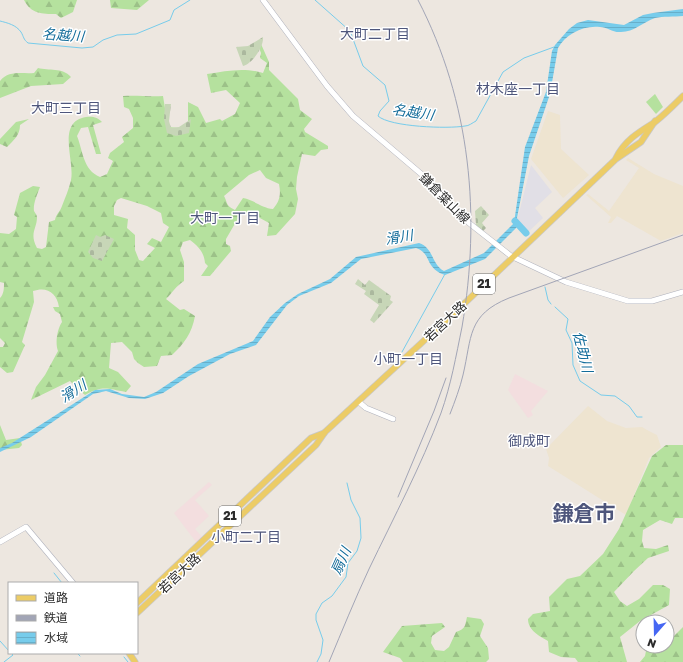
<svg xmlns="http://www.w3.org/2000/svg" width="683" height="662" font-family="'Golos Text','Noto Sans JP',sans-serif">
  <defs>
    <pattern id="forest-firs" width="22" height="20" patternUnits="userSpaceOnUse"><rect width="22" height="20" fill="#b5e19e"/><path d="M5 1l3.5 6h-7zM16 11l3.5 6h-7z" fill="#9cc188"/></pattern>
    <pattern id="cemetery-stones" width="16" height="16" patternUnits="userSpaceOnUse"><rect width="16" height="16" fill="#c7d6b7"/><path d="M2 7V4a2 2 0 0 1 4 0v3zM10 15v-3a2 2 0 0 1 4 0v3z" fill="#abb89e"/></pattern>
    <pattern id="water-rules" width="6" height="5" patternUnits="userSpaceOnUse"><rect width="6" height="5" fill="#77cceb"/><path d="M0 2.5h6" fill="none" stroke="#67afca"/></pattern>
  </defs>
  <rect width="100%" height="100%" fill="#ede7e0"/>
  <!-- industrial -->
  <polygon fill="#e1dfe6" points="531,165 552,192 535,208 543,218 527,233 517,221"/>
  <!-- education -->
  <g fill="#eee4d0">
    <polygon points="548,111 560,115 561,149 589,175 563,198 531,159"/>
    <polygon points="628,158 654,174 683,186 683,233 661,241 617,216 611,223 608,223 611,217 586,195 588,194 609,211 639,168 626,160"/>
    <polygon points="588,406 607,421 626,428 642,427 647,430 657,435 661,447 649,458 626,515 548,466 549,458 546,449"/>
  </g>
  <!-- medical -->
  <g fill="#f3dedf">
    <polygon points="515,374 548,391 531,411 533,415 528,418 508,390"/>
    <polygon points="209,482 212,485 195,500 209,516 195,529 202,537 196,542 174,513"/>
  </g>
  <!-- forest -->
  <g fill="url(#forest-firs)" fill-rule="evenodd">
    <path d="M 24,0 L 77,0 L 73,12 L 61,18 L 56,14 C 42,14 31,14 24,0 Z"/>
    <polygon points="110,0 149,0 137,10 111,8"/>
    <path d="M 261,44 L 269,62 L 269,70 L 298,99 L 300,110 L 312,119 L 304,129 L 305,132 L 328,146 L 328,149 L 321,150 L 315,156 L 302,154 L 297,177 L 296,189 L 298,199 L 295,214 L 276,235 L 267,236 L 269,223 L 249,212 L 240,215 L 226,239 L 226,244 L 230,246 L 231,251 L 210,276 L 201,276 L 208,266 L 205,263 C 204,252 198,246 190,240 L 183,242 L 180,250 L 184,262 L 184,281 C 176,286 173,292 166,299 L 180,310 L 184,309 L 195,316 C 192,333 184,344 172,355 L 161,356 L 157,366 L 144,367 L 138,363 L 134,359 L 132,352 L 122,342 L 111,343 L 109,368 L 118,372 L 131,386 L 126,392 C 107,389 104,385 85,395 L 70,381 L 31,400 L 36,387 L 45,375 L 58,351 C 55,344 57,329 62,322 L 60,314 L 55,311 L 53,307 L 59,307 C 57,293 47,286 33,291 L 34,302 L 22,342 L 25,345 L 13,372 L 7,373 L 0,367 L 0,347 L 3,347 L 5,343 L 0,338 L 0,298 C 4,294 4,288 4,283 L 0,282 L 0,233 L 9,234 L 16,229 L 17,217 L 14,215 L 20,193 L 33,186 L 40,187 C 37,195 33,204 34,211 C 35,213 37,215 37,217 C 37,229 29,233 37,248 L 42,249 L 46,247 L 49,222 L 55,220 C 56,214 60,212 62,206 C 65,198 69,189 71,180 C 75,160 56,122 86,117 C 92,116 98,117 102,122 L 93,125 L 101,154 L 96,154 L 88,127 L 81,128 L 77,136 C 83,151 83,170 100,177 L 107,174 L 113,161 L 108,158 L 110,153 L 124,142 L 122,137 L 133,128 L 133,118 L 129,109 L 124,107 L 123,96 C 137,95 149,97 163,96 L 168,127 L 180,128 L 188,124 L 188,102 L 198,107 L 206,123 L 220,119 L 222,121 L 235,114 L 240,103 L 226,90 L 211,93 L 207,74 C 226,71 244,67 263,73 L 267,63 L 260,58 L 261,53 L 258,45 ZM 260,170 L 266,178 L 279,184 C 281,194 280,201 273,209 C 262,208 254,200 243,198 L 235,210 C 225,205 228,203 224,196 L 249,175 ZM 121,198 L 147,206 L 161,213 L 163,223 L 169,227 L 161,242 L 152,238 L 147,244 L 155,248 L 143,261 L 139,260 L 135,250 L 135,235 L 127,228 L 128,219 L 114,215 L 114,206 L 117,200 Z"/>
    <path d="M 38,68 C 49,71 62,67 71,77 L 63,84 L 31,86 L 0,98 L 0,81 C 9,70 21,74 34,73 Z"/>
    <path d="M 29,119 L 20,125 C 20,135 14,140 7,147 L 0,144 L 0,139 L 16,122 Z"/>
    <polygon points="0,425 6,440 20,438 22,445 19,448 0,450"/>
    <path d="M 666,445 L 683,445 L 683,518 L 675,518 L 672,524 L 660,520 L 643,530 L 642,541 L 644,548 L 656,549 L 668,545 L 669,551 L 648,558 L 634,571 L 614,592 L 620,601 L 627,606 L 639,599 L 653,585 L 663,585 L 670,589 L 669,605 L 640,621 L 620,637 L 627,662 L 578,662 L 575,658 L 561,657 L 549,652 L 548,641 C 539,636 528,630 528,619 L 533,614 L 550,611 L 549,597 L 567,579 L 580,576 L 603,554 L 619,529 L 652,456 Z"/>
    <path d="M 467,617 L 481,619 L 484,624 L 480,636 L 488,648 L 489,659 L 486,662 L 403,662 L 400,658 L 383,652 L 402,626 L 442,623 L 445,627 L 432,636 L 431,643 L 435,650 L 444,651 L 449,647 L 456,632 C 466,629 465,625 467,617 Z"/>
    <polygon points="683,627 683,662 640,662 645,656 647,646 667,646 667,643"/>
  </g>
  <!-- cemetery -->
  <g fill="url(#cemetery-stones)">
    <path d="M 263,37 C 264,47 252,64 243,66 L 236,47 L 248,46 Z"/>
    <polygon points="165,104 171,104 169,121 171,128 179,127 191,119 189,133 176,136 167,133 164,119"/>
    <polygon points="481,206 489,215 482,223 486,228 483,231 476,225 475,211"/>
    <polygon points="96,235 100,237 105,235 114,239 102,261 93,258 88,252"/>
    <polygon points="358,279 365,285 369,280 391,296 390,300 393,302 374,323 370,320 379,305 364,294 366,291 355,284"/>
  </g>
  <!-- park -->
  <polygon fill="#b5e19e" points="655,94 663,107 656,114 646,102"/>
  <!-- water -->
  <path fill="url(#water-rules)" d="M 683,9 L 683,16 C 674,17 663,16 655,18 C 643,22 634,32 621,32 C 613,33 607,27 600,27 C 583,25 566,34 558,48 L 550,94 L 529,156 L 517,218 L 517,227 L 485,259 L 445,275 C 424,268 432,253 416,248 L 361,259 L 331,283 L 299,296 L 287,305 L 256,345 L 230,354 L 189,376 L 163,393 L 145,399 L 129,398 L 106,391 L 93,394 L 31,437 L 0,452 L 0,448 L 12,443 L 95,390 L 110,389 L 122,394 L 144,397 L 156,392 L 198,364 L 253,341 L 270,317 L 285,303 L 298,294 L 330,279 L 356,257 L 419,243 C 434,248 431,264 444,271 L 484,253 L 514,223 L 525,147 L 546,92 L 552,51 L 555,45 L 569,29 L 577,23 L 588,20 L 624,25 L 643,15 L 653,13 Z"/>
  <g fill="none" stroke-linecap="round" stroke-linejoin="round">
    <!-- stream -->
    <g stroke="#77cceb" stroke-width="1">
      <path d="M 315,0 L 350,31 L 363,66 L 385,85 L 389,101 L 380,111 L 378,116 C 390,127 448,129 465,126 C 469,126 472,123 476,121 L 503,72 L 524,58 L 554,47"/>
      <path d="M 0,21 C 8,23 16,25 21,32 C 24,37 23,39 28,43 L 82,48 L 93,47 L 103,40 L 117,35 L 136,34 L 170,20 L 174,10 L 190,0"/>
      <polyline points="545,287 548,300 551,304"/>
      <polyline points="555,307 568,319 566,330 572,343 573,365 580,381 601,395 615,396 629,406 637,417 642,417"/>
      <polyline points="402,352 445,274"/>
      <polyline points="54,573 62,583"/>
      <polyline points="0,641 9,651"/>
      <polyline points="77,653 80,656"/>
      <polyline points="124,657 128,662"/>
      <polyline points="4,662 13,655 11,653"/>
      <polyline points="317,662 321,654 323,640 316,620 316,614 322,603 332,596 346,577 348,563 357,551 361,538 360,518 351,500 347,483"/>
    </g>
    <!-- river -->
    <polyline stroke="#77cceb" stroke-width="7" points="515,221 526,233"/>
    <!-- secondary casing -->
    <g stroke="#b0b2bc" stroke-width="6">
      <g id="secondary">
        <polyline points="263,0 327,86 353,116 426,178 469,223 511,256 566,282 628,301 652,301 683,292"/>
        <polyline points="359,402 366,408 393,419"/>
        <polyline points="0,542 26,527 73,583"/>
      </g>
    </g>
    <!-- primary casing -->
    <g stroke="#c8c8c8" stroke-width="7">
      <g id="primary">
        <path d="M 616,158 C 625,140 639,132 655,122 C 665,114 674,105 683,96"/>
        <polyline points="137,603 311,438 324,433"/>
        <polyline points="137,613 316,445 325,432 468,300 616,159 641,142 655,121"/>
        <polyline points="129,653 135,662"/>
      </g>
    </g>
    <!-- secondary -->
    <use href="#secondary" stroke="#fff" stroke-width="5"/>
    <!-- primary -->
    <use href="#primary" stroke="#eccc66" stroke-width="5.5"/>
    <!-- tram -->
    <path stroke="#a2a5b6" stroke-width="1" d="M 450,414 C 455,401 460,388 463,375 C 472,337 467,315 509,298 L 683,235"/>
    <!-- rail -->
    <g stroke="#a2a5b6" stroke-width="1">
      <polyline points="398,497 434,411 446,378"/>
      <path d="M 329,662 C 342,631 355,599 369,569 C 394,517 421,466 441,413 C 451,385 456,356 462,327 C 481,216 471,102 418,0"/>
    </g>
  </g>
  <g text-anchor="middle" stroke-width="3" stroke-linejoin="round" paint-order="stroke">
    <!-- shield labels -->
    <g fill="#fff" stroke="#6b6b6b" stroke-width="1">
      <rect x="473" y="274" width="22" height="20" rx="3"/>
      <rect x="219" y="506" width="22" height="20" rx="3"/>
    </g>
    <g font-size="12" font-weight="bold" fill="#2c2c2c">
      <text x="484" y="288">21</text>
      <text x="230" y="520">21</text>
    </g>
    <!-- street labels -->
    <g font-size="13" fill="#2c2c2c" stroke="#fff">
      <text transform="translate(445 198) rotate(45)" y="5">鎌倉葉山線</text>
      <text transform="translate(445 321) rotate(-43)" y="5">若宮大路</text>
      <text transform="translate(179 573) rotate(-43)" y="5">若宮大路</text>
    </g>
    <!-- neighbourhood labels -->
    <g font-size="14" fill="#4e567c" stroke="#fff">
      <text x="375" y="39">大町二丁目</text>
      <text x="518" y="94">材木座一丁目</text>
      <text x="66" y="113">大町三丁目</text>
      <text x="225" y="223">大町一丁目</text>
      <text x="408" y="364">小町一丁目</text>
      <text x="529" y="446">御成町</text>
      <text x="246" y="542">小町二丁目</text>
    </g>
    <!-- water labels -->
    <g font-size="14" font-style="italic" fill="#136c9a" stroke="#fff">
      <text transform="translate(63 35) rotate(4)" y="5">名越川</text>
      <text transform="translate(413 112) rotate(9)" y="5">名越川</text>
      <text transform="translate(399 237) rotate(-9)" y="5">滑川</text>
      <text transform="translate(583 352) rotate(76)" y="5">佐助川</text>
      <text transform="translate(73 391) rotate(-32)" y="5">滑川</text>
      <text transform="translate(341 561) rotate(-66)" y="5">扇川</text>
    </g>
    <!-- town labels -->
    <g font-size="21" font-weight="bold" fill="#4e567c" stroke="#fff">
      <text x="584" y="521">鎌倉市</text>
    </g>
  </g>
  <!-- legend -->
  <rect x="8" y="582" width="130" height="72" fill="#ffffff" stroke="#ababab"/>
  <rect x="16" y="595" width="20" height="6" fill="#eccc66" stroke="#ababab"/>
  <text x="44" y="602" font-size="12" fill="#2c2c2c">道路</text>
  <rect x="16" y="615" width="20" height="6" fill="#a2a5b6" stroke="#ababab"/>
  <text x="44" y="622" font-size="12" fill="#2c2c2c">鉄道</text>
  <rect x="16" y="632" width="20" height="12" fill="url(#water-rules)" stroke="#ababab"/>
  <text x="44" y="642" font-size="12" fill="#2c2c2c">水域</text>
  <!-- north arrow -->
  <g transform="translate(655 634) rotate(200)"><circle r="19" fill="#ffffff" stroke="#ababab"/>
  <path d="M0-3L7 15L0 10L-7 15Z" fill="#4667f3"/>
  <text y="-6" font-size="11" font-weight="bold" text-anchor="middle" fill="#2c2c2c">N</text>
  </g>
</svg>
